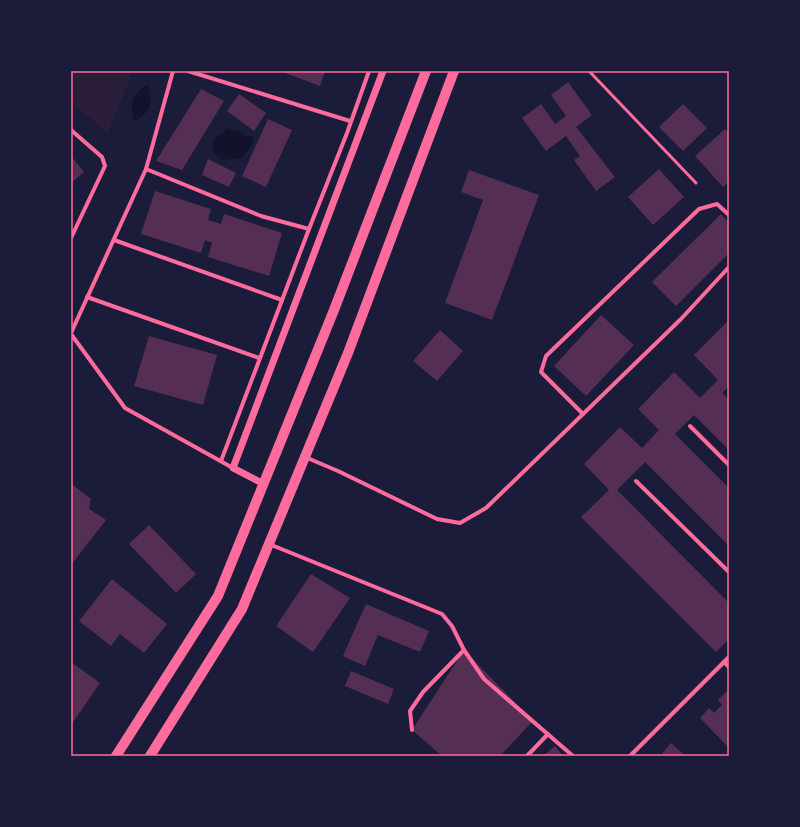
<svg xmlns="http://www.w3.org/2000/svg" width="800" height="827" font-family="Rubik,sans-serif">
  <rect width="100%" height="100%" fill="#1b1b3a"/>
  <!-- green -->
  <polygon fill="#2a1e3b" points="71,71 133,71 108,133 71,102"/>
  <!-- water -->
  <g fill="#12122b">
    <path d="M 148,85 C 154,103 150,113 134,121 C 129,104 132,93 148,85 Z"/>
    <polygon points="230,128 231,130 241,132 247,137 250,136 253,138 253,143 242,158 222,160 214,153 212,144 216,137 224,132 225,130"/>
  </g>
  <!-- building -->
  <g fill="#542f53">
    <polygon points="280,71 325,71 320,86"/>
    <polygon points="568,82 592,115 576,127 615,177 596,191 574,160 580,156 566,136 546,151 522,118 541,104 555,124 566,116 551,95"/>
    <polygon points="201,89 224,101 182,170 156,161"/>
    <polygon points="239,94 266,113 254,131 227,111"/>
    <polygon points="683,104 707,128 683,151 659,127"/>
    <polygon points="268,119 292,130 266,187 242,176"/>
    <polygon points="725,129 729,133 729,181 723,187 695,156"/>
    <polygon points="71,156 84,172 71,183"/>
    <polygon points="208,159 236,173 229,187 202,175"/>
    <polygon points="659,169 684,197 653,225 628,197"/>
    <polygon points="469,170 539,195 492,320 445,303 483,200 461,192"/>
    <polygon points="155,191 211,209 208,220 221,224 224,214 282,233 269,276 208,257 212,243 205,240 201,253 141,234"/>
    <polygon points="721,214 729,223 729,253 676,306 652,282"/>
    <polygon points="601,315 634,345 586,396 554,366"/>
    <polygon points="728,321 729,386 722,393 729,400 729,450 694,415 675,434 729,488 729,546 645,462 617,490 729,603 729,639 716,652 581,517 609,490 584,464 620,427 642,448 659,430 638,409 674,372 700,398 718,380 694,355"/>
    <polygon points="440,330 463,351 437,381 413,361"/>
    <polygon points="149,336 217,355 203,405 134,386"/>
    <polygon points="73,485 91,499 89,509 106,520 71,565 71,487"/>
    <polygon points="149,525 196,574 176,593 129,544"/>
    <polygon points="311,574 350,598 313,652 276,626"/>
    <polygon points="112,579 167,624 144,653 120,634 111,646 79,621"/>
    <polygon points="366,604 429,631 420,652 378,635 365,666 343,656"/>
    <polygon points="464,650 533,721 500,756 442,756 412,730"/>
    <polygon points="71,662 100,683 71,725"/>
    <polygon points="351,671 394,689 388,704 345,686"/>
    <polygon points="727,691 729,693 729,748 700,718 709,708 714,713 722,705 718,700"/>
    <polygon points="671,743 685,756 660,756"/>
    <polygon points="555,746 563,756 543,756"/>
  </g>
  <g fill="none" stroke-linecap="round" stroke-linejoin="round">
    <!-- service -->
    <polyline stroke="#ff6b9d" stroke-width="3" points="589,71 696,183"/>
    <!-- minor -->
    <g stroke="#ff6b9d" stroke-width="4">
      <polyline points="188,71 350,121"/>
      <polyline points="71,130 102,157 105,166 71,238"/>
      <polyline points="146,169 261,216 309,229"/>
      <polyline points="114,240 282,300"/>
      <polyline points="87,297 259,358"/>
      <polyline points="71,333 146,169 173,71"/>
      <polyline points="71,334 125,408 233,468"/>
      <polyline points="583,414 541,372 546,356 699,209 717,204 729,215"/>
      <polyline points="690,426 729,465"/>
      <polyline points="305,457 338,471 437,519 460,523 486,508 681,319 729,267"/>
      <polyline points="221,461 309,229 347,133 369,71"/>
      <polyline points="636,481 729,572"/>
      <polyline points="269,544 442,614 452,626 464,650 484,679 573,756"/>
      <polyline points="724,662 729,667"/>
      <polyline points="412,730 410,711 423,692 464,650"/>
      <polyline points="527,756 548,734"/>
      <polyline points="630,756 729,657"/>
    </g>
    <!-- tertiary -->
    <polyline stroke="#ff6b9d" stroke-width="7" points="264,484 233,468 383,71"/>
    <!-- primary -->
    <g stroke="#ff6b9d" stroke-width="10">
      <polyline points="116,756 218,596 334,310 426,71"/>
      <polyline points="150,756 242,609 348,353 454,71"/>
    </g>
  </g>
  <!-- border -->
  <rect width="800" height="827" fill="none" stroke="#1b1b3a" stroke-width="144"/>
  <rect x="72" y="72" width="656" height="683" fill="none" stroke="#ff6b9d" stroke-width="1.5"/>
</svg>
